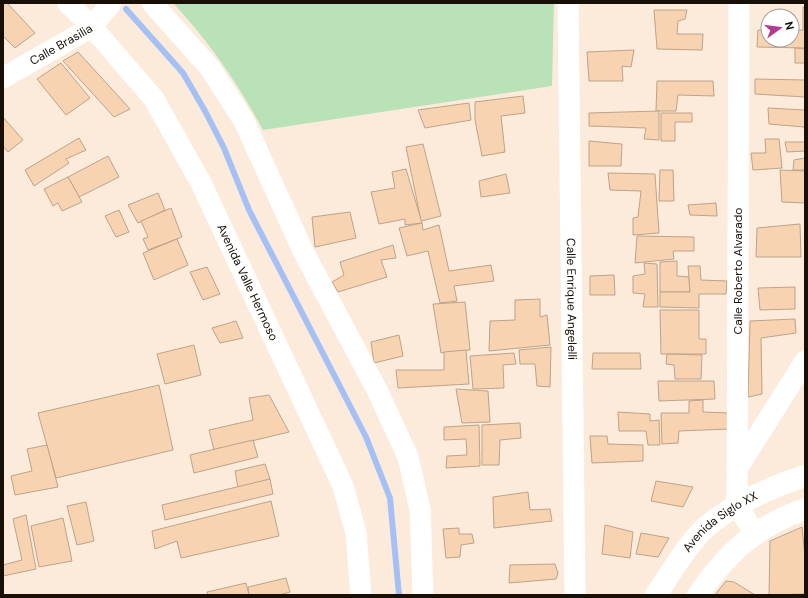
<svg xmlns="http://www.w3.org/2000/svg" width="808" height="598" font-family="'DM Sans',sans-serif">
  <rect width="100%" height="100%" fill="#fcebdb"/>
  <!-- green -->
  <path fill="#bae2b9" d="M 173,3 L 554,3 L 552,86 L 263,130 C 238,84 209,41 173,3 Z"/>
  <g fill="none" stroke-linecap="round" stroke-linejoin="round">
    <!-- stream -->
    <polyline stroke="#a5c0f5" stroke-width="6" points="126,9 183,73 205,111 224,148 249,210 366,437 390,498 399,595"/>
  </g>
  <!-- building -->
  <g fill="#f7d3b1" stroke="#bda389">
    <polygon points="3,3 7,3 35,33 15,48 3,36"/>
    <polygon points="803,7 805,7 805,48 757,47 758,30 768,30 768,40 792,40 792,30 803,30"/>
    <polygon points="654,10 687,10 685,19 678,21 677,34 703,34 702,50 657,49"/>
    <polygon points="795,48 805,49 805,63 795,63"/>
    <polygon points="634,50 631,67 622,66 623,81 589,81 587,52"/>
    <polygon points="78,52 130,109 114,117 63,61"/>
    <polygon points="61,63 90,98 66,115 37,79"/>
    <polygon points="755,79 805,80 805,97 755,94"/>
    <polygon points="657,81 713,81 714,96 678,95 676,111 656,111"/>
    <polygon points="523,96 525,113 501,116 505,152 482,156 475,120 475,102"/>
    <polygon points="469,103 471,120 425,128 418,110"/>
    <polygon points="768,108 805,110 805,132 804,127 769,124"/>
    <polygon points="659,111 659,140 644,139 646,128 589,126 589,113"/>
    <polygon points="661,113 692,113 692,122 675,122 675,141 661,141"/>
    <polygon points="3,117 23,140 8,152 3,146"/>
    <polygon points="79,138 86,150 66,159 69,163 34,186 25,170"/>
    <polygon points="765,139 779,139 782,168 753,170 751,153 766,153"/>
    <polygon points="589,141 622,144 621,166 589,166"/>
    <polygon points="785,142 805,142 805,170 793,170 794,160 805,158 805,151 787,152"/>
    <polygon points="423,144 441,216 421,221 406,147"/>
    <polygon points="108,156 119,177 79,197 68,177"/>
    <polygon points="406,169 422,223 405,225 405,219 379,224 371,192 395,188 392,172"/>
    <polygon points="660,170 673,170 674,201 659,201"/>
    <polygon points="780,170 805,171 805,203 782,202"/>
    <polygon points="608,173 655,174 659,233 633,235 633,218 638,217 641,191 610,190"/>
    <polygon points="506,174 510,193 481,197 479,181"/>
    <polygon points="68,177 82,202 62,211 58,203 53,206 44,189"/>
    <polygon points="158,193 165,210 138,223 128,205"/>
    <polygon points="716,203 717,216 690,215 688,205"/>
    <polygon points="171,208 182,237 148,250 143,239 148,237 141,221"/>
    <polygon points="119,210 129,232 116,237 105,216"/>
    <polygon points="350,212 356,238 315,247 312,217"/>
    <polygon points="422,223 423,230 439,225 449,271 491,265 494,281 454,286 457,301 440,303 428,251 407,256 399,228"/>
    <polygon points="800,224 801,257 756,257 757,228"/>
    <polygon points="637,236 694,237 694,251 673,251 674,259 635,263"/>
    <polygon points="177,239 188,265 154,280 143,253"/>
    <polygon points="393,245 396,258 381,260 387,277 338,292 332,282 344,275 340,262"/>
    <polygon points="677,261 677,276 689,277 690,292 660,292 660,262"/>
    <polygon points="644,263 657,264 658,307 643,307 645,294 633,293 633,276 645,274"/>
    <polygon points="688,266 700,266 701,280 727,281 726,294 699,294 699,308 660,307 660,292 690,292"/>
    <polygon points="207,267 220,294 203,300 190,272"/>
    <polygon points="614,275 615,295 590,295 590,276"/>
    <polygon points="795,287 795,309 760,310 758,288"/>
    <polygon points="540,299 540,317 547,315 550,345 489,351 490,321 515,320 515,300"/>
    <polygon points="465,302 470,350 441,353 433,304"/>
    <polygon points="660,310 699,310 699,339 706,339 706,354 661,354"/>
    <polygon points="795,319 796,333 761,338 762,394 748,397 750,321"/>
    <polygon points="236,321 243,338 220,343 212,328"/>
    <polygon points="399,335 403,356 374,363 371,342"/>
    <polygon points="194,345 201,375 165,384 157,354"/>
    <polygon points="551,347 550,387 537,386 535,364 520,364 519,350"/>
    <polygon points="466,350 469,384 398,388 396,370 444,370 444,352"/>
    <polygon points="514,353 516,364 503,365 504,388 473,389 470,356"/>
    <polygon points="593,353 640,353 641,369 592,369"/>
    <polygon points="667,354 702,355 701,379 675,379 674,365 666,364"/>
    <polygon points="658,381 714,381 715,399 659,401"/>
    <polygon points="159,385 173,450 56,478 38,413"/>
    <polygon points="456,389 488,391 490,422 462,423"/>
    <polygon points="269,395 289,432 214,450 209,430 253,420 249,398"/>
    <polygon points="703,400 703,412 728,413 729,429 679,431 678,443 662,444 661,413 689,413 689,401"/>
    <polygon points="618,412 650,414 650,421 659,420 660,445 648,445 646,431 619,431"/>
    <polygon points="520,423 521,438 500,440 499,465 482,465 482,425"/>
    <polygon points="479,425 480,466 446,468 447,456 467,455 466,439 444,440 444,427"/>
    <polygon points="590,436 607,436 608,444 643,445 643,461 592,463"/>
    <polygon points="253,440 258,457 194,473 190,455"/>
    <polygon points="47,445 58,487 15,495 11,476 32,471 27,449"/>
    <polygon points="265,464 270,479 238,488 235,471"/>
    <polygon points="270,479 273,494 165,520 162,505"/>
    <polygon points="656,481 693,487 683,507 651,501"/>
    <polygon points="528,492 530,510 550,509 552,521 494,528 493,497"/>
    <polygon points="271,501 279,536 181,558 177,541 155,549 152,531"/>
    <polygon points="86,502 94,541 77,545 67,506"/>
    <polygon points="26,515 36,569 3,576 3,565 22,560 13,519"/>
    <polygon points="63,518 72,561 39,567 31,526"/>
    <polygon points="605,525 633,532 630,558 602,554"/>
    <polygon points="802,527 805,556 805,594 769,595 770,541"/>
    <polygon points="459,528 459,534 472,534 474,543 461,545 460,557 446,558 443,529"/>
    <polygon points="641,533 669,538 658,557 636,554"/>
    <polygon points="555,564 558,573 556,579 509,583 510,565"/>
    <polygon points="286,578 290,592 279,595 249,595 248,587"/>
    <polygon points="726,581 734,582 755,595 715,595"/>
    <polygon points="246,583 249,595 208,595 207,592"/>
  </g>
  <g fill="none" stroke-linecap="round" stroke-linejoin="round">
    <!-- minor -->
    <g stroke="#fff" stroke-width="21">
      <path id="s1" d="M 68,3 L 92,27 L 154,99 L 201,183 L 343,486 L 356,533 L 361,595"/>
      <polyline points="152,3 210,68 244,121 303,251 377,390 408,457 420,509 423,595"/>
      <path id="s2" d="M 568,3 L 575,595"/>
      <polyline points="739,3 737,505 755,534"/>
      <path id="s3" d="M 3,78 L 92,27 L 111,3"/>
      <polyline points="737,469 805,361"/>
    </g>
    <!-- highway -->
    <g stroke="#fff" stroke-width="22">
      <path id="s4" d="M 656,595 C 668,577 689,542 705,528 C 734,503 769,488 805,476"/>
      <path d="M 698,595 C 728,552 755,527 805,509"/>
    </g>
  </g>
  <g text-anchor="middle" stroke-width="3" stroke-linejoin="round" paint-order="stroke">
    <!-- street labels -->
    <g font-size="12" fill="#180f06" stroke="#fff">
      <text dy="4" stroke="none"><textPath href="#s3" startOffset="67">Calle Brasilia</textPath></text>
      <text transform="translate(738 271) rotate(-90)" y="4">Calle Roberto Alvarado</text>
      <text dy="4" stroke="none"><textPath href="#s1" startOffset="335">Avenida Valle Hermoso</textPath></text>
      <text dy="4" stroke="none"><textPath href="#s2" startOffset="296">Calle Enrique Angelelli</textPath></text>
      <text dy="4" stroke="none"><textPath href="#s4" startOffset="99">Avenida Siglo XX</textPath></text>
    </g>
  </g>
  <!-- border -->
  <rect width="808" height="598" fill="none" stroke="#180f06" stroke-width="8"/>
  <!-- north arrow -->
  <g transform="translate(780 28) rotate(76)"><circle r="19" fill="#ffffff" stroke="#a39f9b"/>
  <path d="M0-3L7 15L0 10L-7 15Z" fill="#b33a8d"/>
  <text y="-6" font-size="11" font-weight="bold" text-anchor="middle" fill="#180f06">N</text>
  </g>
</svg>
